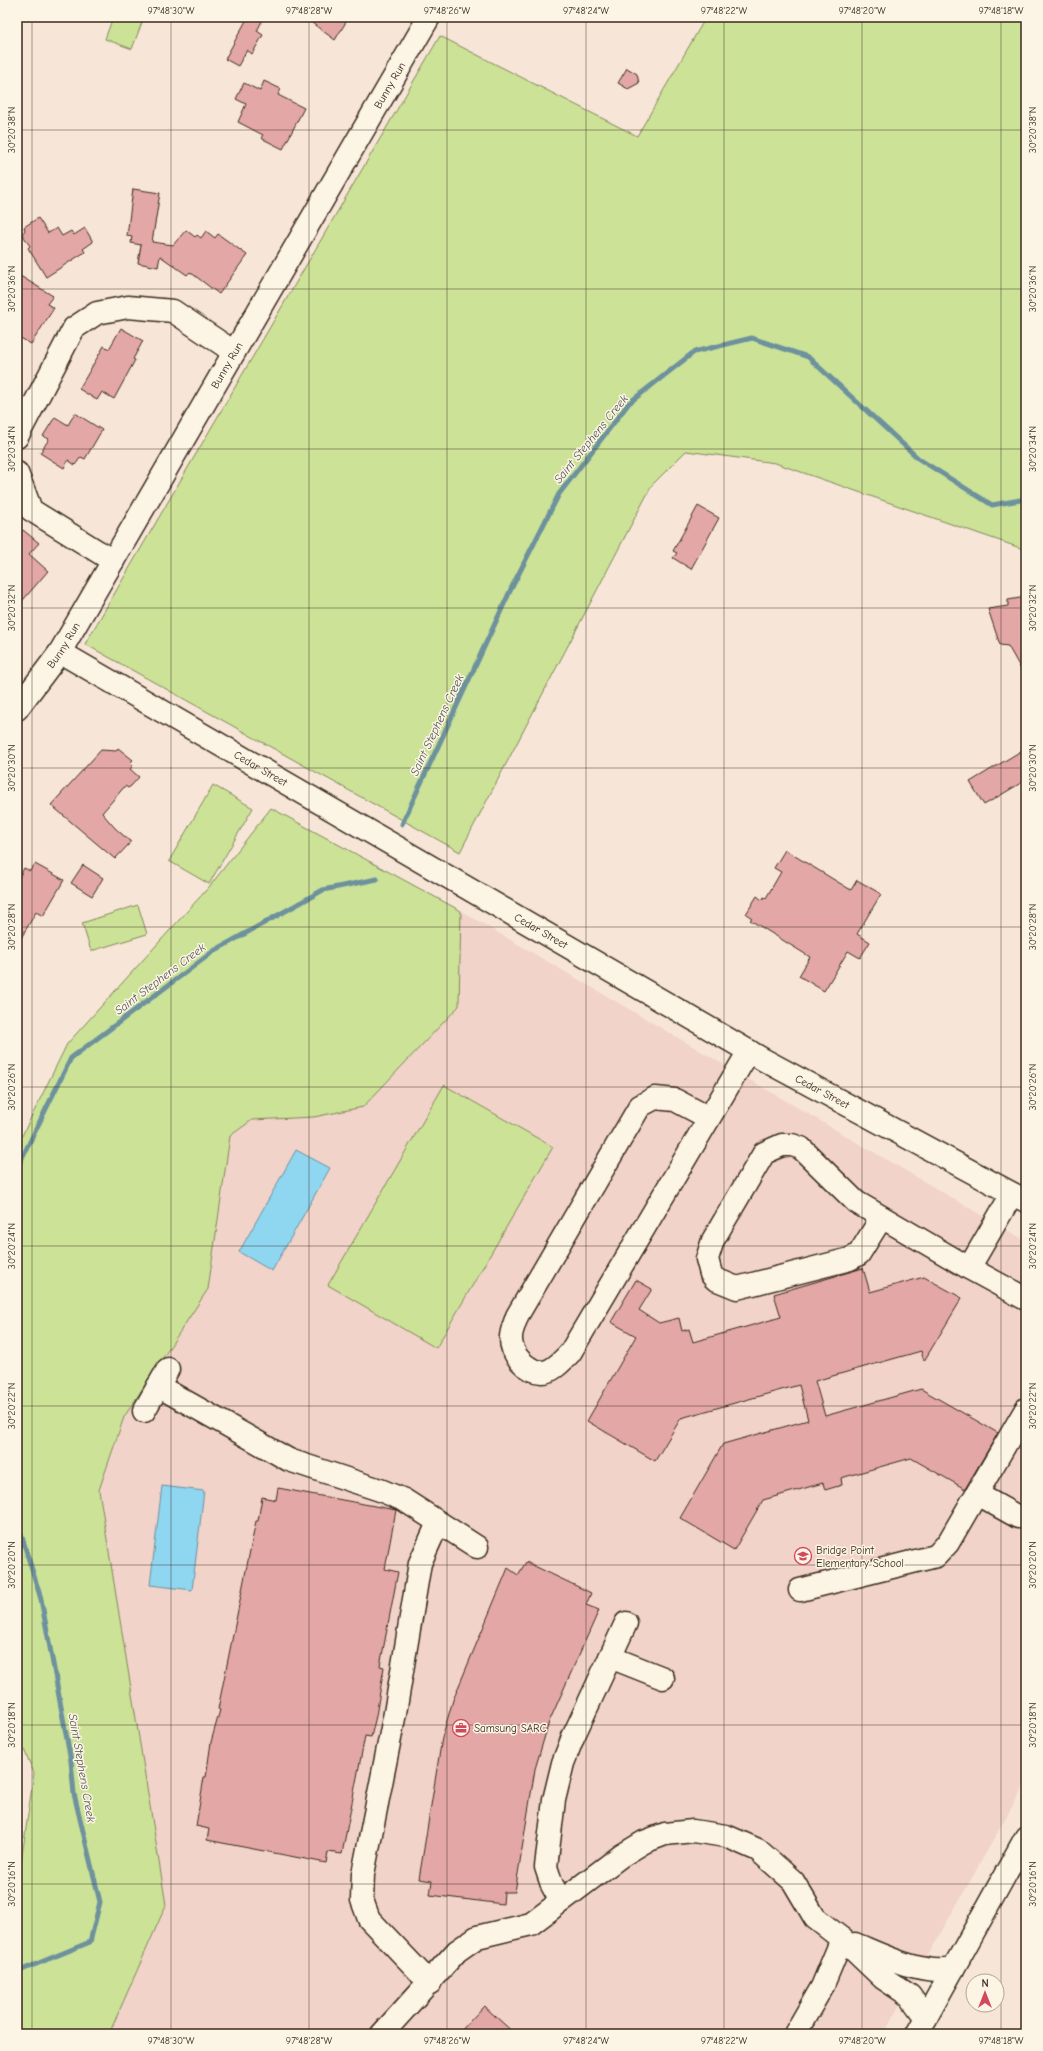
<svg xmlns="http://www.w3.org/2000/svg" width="1043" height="2051" font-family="'Comic Neue',sans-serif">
  <rect width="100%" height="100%" fill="#f7e6d8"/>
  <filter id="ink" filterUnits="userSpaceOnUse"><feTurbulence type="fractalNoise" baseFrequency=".025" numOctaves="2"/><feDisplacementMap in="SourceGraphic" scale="8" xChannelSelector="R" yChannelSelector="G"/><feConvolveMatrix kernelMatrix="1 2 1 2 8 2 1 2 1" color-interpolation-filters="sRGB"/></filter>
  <g filter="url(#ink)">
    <!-- built -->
    <polygon fill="#f1d3c9" points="461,911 1026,1241 1026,1782 884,2034 109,2034 166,1905 99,1490 124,1417 181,1331 230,1136"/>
    <!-- green -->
    <g fill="#cbe297" stroke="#83865a">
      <polygon points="113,17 144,17 132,49 105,39"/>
      <polygon points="706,17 1026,17 1026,550 775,463 686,451 652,485 460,852 85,644 440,36 637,136"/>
      <polygon points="213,785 253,808 209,884 169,861"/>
      <polygon points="271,808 461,911 459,1006 363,1107 314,1117 252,1120 230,1136 208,1289 124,1417 99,1490 166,1905 109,2034 17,2034 17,1890 34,1773 17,1733 17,1146 67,1044 209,887"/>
      <polygon points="138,905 147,934 91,951 82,923"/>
      <polygon points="444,1085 553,1147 436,1348 328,1285"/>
    </g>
    <!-- water -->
    <g fill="#8fd6f1" stroke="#6d919d">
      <polygon points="296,1150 330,1168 272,1271 239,1252"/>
      <polygon points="162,1486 204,1491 192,1590 150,1585"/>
    </g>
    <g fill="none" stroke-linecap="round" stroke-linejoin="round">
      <!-- stream -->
      <g stroke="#6d919d" stroke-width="5">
        <polyline points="402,824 511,589 559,494 629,403 694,352 752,338 808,357 919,459 992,505 1026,499"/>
        <polyline points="17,1168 71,1058 214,951 323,890 377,879"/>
        <polyline points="17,1521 41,1599 71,1761 74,1794 100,1902 90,1942 17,1972"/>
      </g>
    </g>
    <!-- building -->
    <g fill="#e3a8a5" stroke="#3b2a1e">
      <polygon points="248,17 264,17 257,31 263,35 252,54 247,50 238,66 225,59"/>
      <polygon points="304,17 349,17 335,40"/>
      <polygon points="627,68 637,74 639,83 628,89 618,83"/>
      <polygon points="264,81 281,89 278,95 304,108 283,149 261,138 263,135 238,122 246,104 236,99 244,83 260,91"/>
      <polygon points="133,189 160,193 152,242 173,245 186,230 195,237 197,235 201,238 206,231 215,238 218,234 247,255 219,294 190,272 187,275 160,256 158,267 138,263 141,245 131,243 132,237 127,236"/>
      <polygon points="38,218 48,233 57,228 62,236 71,231 74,235 85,228 93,242 83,249 85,252 46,277 28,248 30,246 22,234 25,230 24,227"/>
      <polygon points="17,274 53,296 47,304 54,308 31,344 17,336"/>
      <polygon points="121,328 143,341 133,359 135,360 114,399 102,392 97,400 79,389 104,346 109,349"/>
      <polygon points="75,413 102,430 85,459 81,457 75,465 68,460 64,468 40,453 49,439 43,436 55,417 68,425"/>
      <polygon points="698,506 719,518 691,569 673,558 677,553 673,551"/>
      <polygon points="23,530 39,543 29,554 48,571 17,607 17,536"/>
      <polygon points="1026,597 1026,678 1008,646 1000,645 988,609 1008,606 1008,600"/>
      <polygon points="118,748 133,760 130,763 133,766 130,769 139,777 131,786 128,788 125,786 102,813 115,828 131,842 115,859 51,805 101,750 116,751"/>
      <polygon points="1026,748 1026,780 984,805 970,782"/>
      <polygon points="785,850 851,890 857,880 881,894 857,934 870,942 860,958 848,951 824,991 799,976 810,957 750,920 752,918 746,914 757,896 762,900 764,897 766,898 781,872 774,868"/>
      <polygon points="35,864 64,880 43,916 36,912 17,945 17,881 24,868 30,871"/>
      <polygon points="83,865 103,878 92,896 71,883"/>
      <polygon points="863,1268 870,1292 924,1277 962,1298 924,1361 921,1351 815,1381 825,1416 921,1389 998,1433 965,1489 911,1458 841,1478 842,1485 825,1490 823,1483 763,1500 734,1550 680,1518 723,1444 808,1420 799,1385 681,1418 655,1461 587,1421 636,1336 611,1322 636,1280 652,1289 639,1310 659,1323 679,1318 682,1331 689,1329 693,1342 781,1317 774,1294"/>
      <polygon points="278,1488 396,1510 385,1569 398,1572 380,1666 384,1667 376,1716 371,1737 365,1736 342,1854 328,1852 326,1863 207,1840 209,1829 196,1826 204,1777 206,1777 211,1742 220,1710 218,1709 256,1521 258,1521 262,1497 276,1500"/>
      <polygon points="526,1562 591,1593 586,1605 599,1610 549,1722 535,1769 515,1892 504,1892 503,1904 430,1895 432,1881 419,1879 442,1738 453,1700 508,1568 518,1575"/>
      <polygon points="484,2006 515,2034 458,2034"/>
    </g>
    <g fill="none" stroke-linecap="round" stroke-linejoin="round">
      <!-- minor casing -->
      <g stroke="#3b2a1e" stroke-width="25">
        <g id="minor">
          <polyline points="17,437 74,328 97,313 128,307 173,311 234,352"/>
          <polyline points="17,473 31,510 113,561"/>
          <path id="s1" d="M 60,652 L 764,1060 L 1026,1201"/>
          <path id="s2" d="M 17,709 L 60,652 L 429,17"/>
          <path d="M 709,1118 L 675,1100 L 655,1098 L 640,1106 L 517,1316 C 515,1323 511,1331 511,1337 C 510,1354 526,1371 542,1372 C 553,1372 563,1360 570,1353 L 749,1051"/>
          <polyline points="1012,1194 969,1268 1026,1299"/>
          <polyline points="882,1217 859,1254 850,1259 737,1288 715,1279 711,1274 707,1259 713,1240 764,1153 782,1145 792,1145 801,1148 856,1202 969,1268"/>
          <polyline points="158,1386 289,1460 380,1490 404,1500 477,1547"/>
          <polyline points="144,1411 168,1369"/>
          <polyline points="977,1494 1018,1517 1026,1517"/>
          <polyline points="800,1590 936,1556 948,1543 1026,1409"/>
          <polyline points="610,1657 663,1678"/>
          <polyline points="561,1901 552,1885 546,1867 554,1800 563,1763 573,1737 626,1623"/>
          <path d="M 855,1944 C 884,1956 922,1975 953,1969"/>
          <polyline points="430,1983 369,1919 362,1900 363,1874 395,1713 420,1563 438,1523"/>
          <polyline points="382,2034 457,1951 477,1937 531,1924 621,1856 644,1842 665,1834 693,1831 726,1836 758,1850 793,1881 815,1918 842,1939 883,1978 910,1996 926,2018"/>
          <polyline points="795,2034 822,1987 842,1939"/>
        </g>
      </g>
      <!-- highway casing -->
      <g stroke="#3b2a1e" stroke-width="25">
        <polyline id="highway" points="917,2034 1026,1837"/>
      </g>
      <!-- minor -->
      <use href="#minor" stroke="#fcf5e5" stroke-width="22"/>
      <!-- highway -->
      <use href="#highway" stroke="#fcf5e5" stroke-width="22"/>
    </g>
  </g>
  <!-- ticks -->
  <path fill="none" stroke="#3b2a1e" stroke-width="1" stroke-opacity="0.45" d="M 32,17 L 32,2034M 171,17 L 171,2034M 309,17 L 309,2034M 447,17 L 447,2034M 586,17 L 586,2034M 724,17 L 724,2034M 862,17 L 862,2034M 1001,17 L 1001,2034M 17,130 L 1026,130M 17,289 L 1026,289M 17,449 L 1026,449M 17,608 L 1026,608M 17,768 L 1026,768M 17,927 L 1026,927M 17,1087 L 1026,1087M 17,1246 L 1026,1246M 17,1406 L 1026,1406M 17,1565 L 1026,1565M 17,1725 L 1026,1725M 17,1884 L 1026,1884"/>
  <!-- icons -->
  <defs>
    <g id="school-ring" transform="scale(0.9)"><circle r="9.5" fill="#fcf5e5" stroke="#d1495b" stroke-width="1.5"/><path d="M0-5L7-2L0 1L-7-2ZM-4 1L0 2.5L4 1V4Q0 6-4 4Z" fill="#d1495b"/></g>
    <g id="office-ring" transform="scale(0.9)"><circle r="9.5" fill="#fcf5e5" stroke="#d1495b" stroke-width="1.5"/><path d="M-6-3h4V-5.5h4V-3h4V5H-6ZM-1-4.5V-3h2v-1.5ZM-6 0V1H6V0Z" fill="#d1495b"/></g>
  </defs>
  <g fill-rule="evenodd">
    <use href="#school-ring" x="803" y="1556"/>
    <use href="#office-ring" x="461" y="1728"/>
  </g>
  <g text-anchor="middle" stroke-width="3" stroke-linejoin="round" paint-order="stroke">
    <!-- street labels -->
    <g font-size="11" fill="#3b2a1e" stroke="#fcf5e5">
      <text dy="4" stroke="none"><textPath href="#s2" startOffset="727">Bunny Run</textPath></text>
      <text dy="4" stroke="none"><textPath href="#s2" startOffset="403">Bunny Run</textPath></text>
      <text dy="4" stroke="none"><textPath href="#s2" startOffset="79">Bunny Run</textPath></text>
      <text dy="4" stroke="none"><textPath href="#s1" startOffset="232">Cedar Street</textPath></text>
      <text dy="4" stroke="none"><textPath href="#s1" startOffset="556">Cedar Street</textPath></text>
      <text dy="4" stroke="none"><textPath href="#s1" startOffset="880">Cedar Street</textPath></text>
    </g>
    <!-- poi labels -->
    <g font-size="11" fill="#3b2a1e" stroke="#fcf5e5" text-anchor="start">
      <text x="816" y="1554">Bridge Point<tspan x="816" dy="13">Elementary School</tspan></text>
      <text x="474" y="1732">Samsung SARC</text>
    </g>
    <!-- water labels -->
    <g font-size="12" font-style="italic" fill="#505553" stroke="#fcf5e5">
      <text transform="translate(591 439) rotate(-51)" y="4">Saint Stephens Creek</text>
      <text transform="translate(437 725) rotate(-65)" y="4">Saint Stephens Creek</text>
      <text transform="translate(160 979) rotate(-37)" y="4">Saint Stephens Creek</text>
      <text transform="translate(82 1768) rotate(80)" y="4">Saint Stephens Creek</text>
    </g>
  </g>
  <!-- margin -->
  <rect width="1043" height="2051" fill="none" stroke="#fcf5e5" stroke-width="44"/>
  <!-- north arrow -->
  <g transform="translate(985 1993)"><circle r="19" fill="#fcf5e5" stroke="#afa495"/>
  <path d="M0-3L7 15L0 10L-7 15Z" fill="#d1495b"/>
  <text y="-6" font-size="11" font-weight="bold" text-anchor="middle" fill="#3b2a1e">N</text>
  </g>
  <rect x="22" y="22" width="999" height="2007" fill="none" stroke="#3b2a1e" stroke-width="1.5"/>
  <g font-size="10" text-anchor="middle" fill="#3b2a1e">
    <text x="171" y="14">97°48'30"W</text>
    <text x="309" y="14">97°48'28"W</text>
    <text x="447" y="14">97°48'26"W</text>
    <text x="586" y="14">97°48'24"W</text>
    <text x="724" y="14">97°48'22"W</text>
    <text x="862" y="14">97°48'20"W</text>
    <text x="1001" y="14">97°48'18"W</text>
    <text transform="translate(11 130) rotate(-90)" y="4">30°20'38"N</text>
    <text transform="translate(1032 130) rotate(-90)" y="4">30°20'38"N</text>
    <text transform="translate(11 289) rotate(-90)" y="4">30°20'36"N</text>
    <text transform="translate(1032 289) rotate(-90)" y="4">30°20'36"N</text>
    <text transform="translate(11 449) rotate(-90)" y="4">30°20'34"N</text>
    <text transform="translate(1032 449) rotate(-90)" y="4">30°20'34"N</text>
    <text transform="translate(11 608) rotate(-90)" y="4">30°20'32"N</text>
    <text transform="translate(1032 608) rotate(-90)" y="4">30°20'32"N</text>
    <text transform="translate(11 768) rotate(-90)" y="4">30°20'30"N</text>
    <text transform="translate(1032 768) rotate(-90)" y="4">30°20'30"N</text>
    <text transform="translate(11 927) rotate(-90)" y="4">30°20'28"N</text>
    <text transform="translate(1032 927) rotate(-90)" y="4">30°20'28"N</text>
    <text transform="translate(11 1087) rotate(-90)" y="4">30°20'26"N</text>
    <text transform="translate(1032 1087) rotate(-90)" y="4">30°20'26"N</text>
    <text transform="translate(11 1246) rotate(-90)" y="4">30°20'24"N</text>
    <text transform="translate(1032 1246) rotate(-90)" y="4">30°20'24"N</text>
    <text transform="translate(11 1406) rotate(-90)" y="4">30°20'22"N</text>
    <text transform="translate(1032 1406) rotate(-90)" y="4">30°20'22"N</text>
    <text transform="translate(11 1565) rotate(-90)" y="4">30°20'20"N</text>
    <text transform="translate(1032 1565) rotate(-90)" y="4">30°20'20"N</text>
    <text transform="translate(11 1725) rotate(-90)" y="4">30°20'18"N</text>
    <text transform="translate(1032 1725) rotate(-90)" y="4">30°20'18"N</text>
    <text transform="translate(11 1884) rotate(-90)" y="4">30°20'16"N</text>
    <text transform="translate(1032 1884) rotate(-90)" y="4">30°20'16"N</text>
    <text x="171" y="2044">97°48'30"W</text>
    <text x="309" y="2044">97°48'28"W</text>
    <text x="447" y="2044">97°48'26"W</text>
    <text x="586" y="2044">97°48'24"W</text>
    <text x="724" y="2044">97°48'22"W</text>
    <text x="862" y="2044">97°48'20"W</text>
    <text x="1001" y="2044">97°48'18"W</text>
  </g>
</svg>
